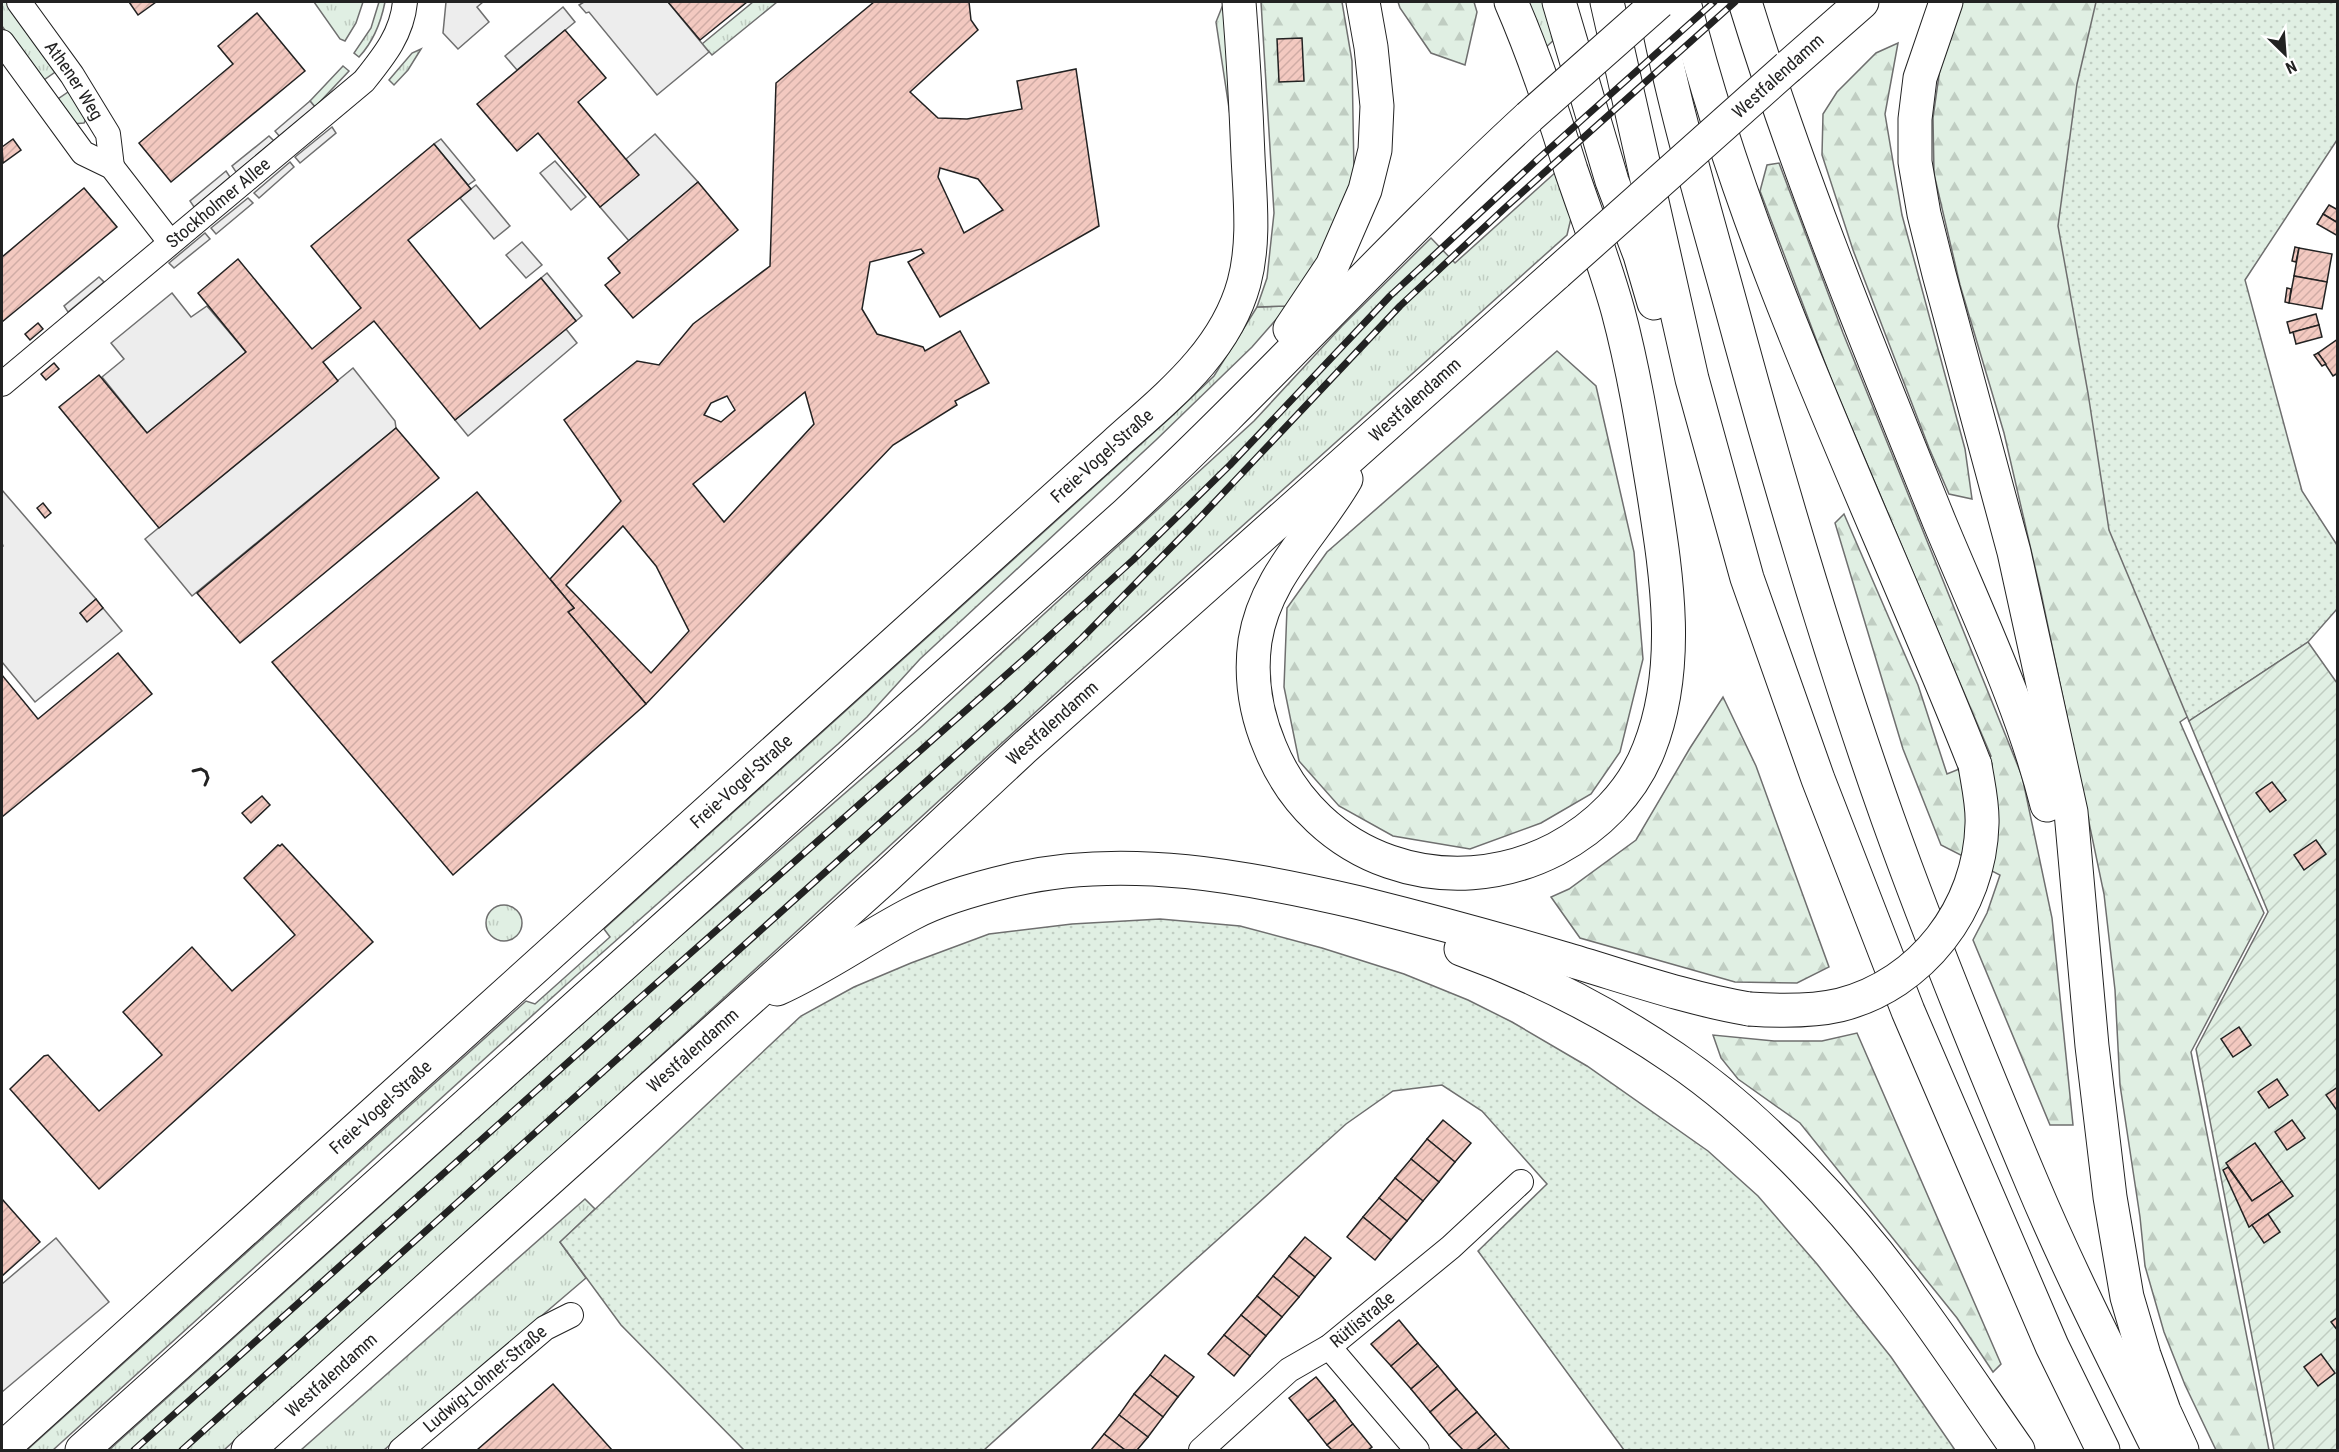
<svg xmlns="http://www.w3.org/2000/svg" width="2339" height="1452" font-family="'Roboto Condensed',sans-serif">
  <defs>
    <pattern id="grass-tufts" width="24" height="20" patternUnits="userSpaceOnUse" patternTransform="scale(1.5)"><rect width="24" height="20" fill="#e0efe3"/><path d="M3 7l-1-3M5 7V3M7 7l1-3M15 17l-1-3M17 17v-4M19 17l1-3" fill="none" stroke="#c0cdc2"/></pattern>
    <pattern id="forest-firs" width="22" height="20" patternUnits="userSpaceOnUse" patternTransform="scale(1.5)"><rect width="22" height="20" fill="#e0efe3"/><path d="M5 1l3.5 6h-7zM16 11l3.5 6h-7z" fill="#c0cdc2"/></pattern>
    <pattern id="park-dots" width="8" height="8" patternUnits="userSpaceOnUse" patternTransform="scale(1.5)"><rect width="8" height="8" fill="#e0efe3"/><path d="M2 2h.1M6 6h.1" fill="none" stroke="#c0cdc2" stroke-width="1.8" stroke-linecap="round"/></pattern>
    <pattern id="garden-furrows" width="10" height="10" patternUnits="userSpaceOnUse" patternTransform="scale(1.5)"><rect width="10" height="10" fill="#e0efe3"/><path d="M-1 1l2-2M0 10L10 0M9 11l2-2" fill="none" stroke="#c0cdc2"/></pattern>
    <pattern id="building-hatch" width="6" height="6" patternUnits="userSpaceOnUse" patternTransform="scale(1.5)"><rect width="6" height="6" fill="#f3c9c0"/><path d="M-1 1l2-2M0 6l6-6M5 7l2-2" fill="none" stroke="#d0aca5"/></pattern>
  </defs>
  <rect width="100%" height="100%" fill="#fff"/>
  <!-- grass -->
  <g fill="url(#grass-tufts)" stroke="#6f6f6f" stroke-width="1.5">
    <polygon points="2,2 9,2 58,70 41,82 2,26"/>
    <polygon points="314,2 363,2 356,23 345,41 340,39"/>
    <path d="M 379,2 L 385,2 C 381,22 374,41 359,57 L 354,53 L 371,28 Z"/>
    <polygon points="753,2 777,2 712,55 702,44"/>
    <polygon points="1224,2 1238,168 1216,22"/>
    <polygon points="1525,2 1543,2 1556,38 1544,49"/>
    <polygon points="421,49 408,70 394,85 389,80 412,53"/>
    <polygon points="343,66 349,71 315,107 310,101"/>
    <polygon points="71,90 87,117 84,123 72,124 55,101"/>
    <polygon points="1557,171 1572,214 1567,235 1076,675 606,1106 224,1450 109,1450 670,945 920,728 1169,499 1254,421 1342,326 1431,238 1455,263"/>
    <polygon points="1288,306 1252,347 1156,440 920,659 867,717 838,744 577,975 53,1450 27,1450 526,1001 535,1004 610,937 604,929 1171,417 1214,376 1257,307"/>
    <circle cx="504" cy="923" r="18"/>
    <polygon points="585,1199 595,1209 560,1242 586,1278 384,1450 301,1450"/>
  </g>
  <!-- forest -->
  <g fill="url(#forest-firs)" stroke="#6f6f6f" stroke-width="1.5">
    <polygon points="1261,2 1342,2 1352,61 1354,173 1334,242 1288,306 1257,307 1267,278 1274,213"/>
    <polygon points="1398,2 1474,2 1477,12 1465,65 1431,53 1400,8"/>
    <polygon points="1963,2 2109,2 2298,640 2180,722 2264,913 2191,1052 2269,1450 2216,1450 2185,1385 2164,1332 2145,1266 2140,1217 2120,1085 2115,990 2104,894 2041,593 2004,433 1960,285 1934,174 1933,118 1941,61"/>
    <polygon points="1898,43 1885,114 1902,215 1965,449 1972,499 1949,494 1929,448 1853,250 1822,155 1823,114 1837,92 1876,53"/>
    <polygon points="1779,163 1843,333 2022,776 2052,918 2073,1125 2050,1125 1973,940 1987,913 2000,875 1941,845 1903,749 1835,523 1844,514 1918,685 1947,774 1991,756 1833,384 1760,191 1767,165"/>
    <polygon points="1557,351 1596,386 1634,552 1643,659 1620,752 1591,794 1541,823 1470,849 1393,836 1339,806 1299,761 1284,687 1287,608 1327,552"/>
    <polygon points="1723,697 1756,766 1829,967 1797,983 1735,982 1580,938 1551,897 1569,889 1636,840 1690,748"/>
    <polygon points="1857,1033 2001,1364 1993,1372 1957,1318 1800,1123 1738,1079 1721,1058 1713,1035 1774,1041 1822,1041"/>
  </g>
  <!-- park -->
  <g fill="url(#park-dots)" stroke="#6f6f6f" stroke-width="1.5">
    <polygon points="2096,2 2337,2 2337,140 2245,280 2302,491 2337,545 2337,609 2308,642 2189,721 2109,530 2088,393 2058,226 2077,84"/>
    <polygon points="1160,919 1240,926 1322,948 1404,974 1468,1000 1512,1022 1587,1066 1708,1151 1758,1196 1817,1264 1891,1357 1955,1450 1624,1450 1478,1251 1547,1184 1482,1111 1442,1085 1393,1091 1346,1124 984,1450 744,1450 621,1325 560,1242 801,1016 854,987 911,963 989,934 1072,924"/>
  </g>
  <!-- garden -->
  <polygon fill="url(#garden-furrows)" stroke="#6f6f6f" stroke-width="1.5" points="2308,642 2337,683 2337,1450 2274,1450 2196,1049 2268,912 2189,721"/>
  <!-- parking -->
  <g fill="#ededed" stroke="#6f6f6f" stroke-width="1.5">
    <polygon points="446,2 483,2 477,7 489,22 458,49 443,33"/>
    <polygon points="584,2 668,2 709,52 657,95 589,12 586,13 579,5"/>
    <polygon points="563,7 575,22 517,70 505,56"/>
    <polygon points="310,101 315,107 280,137 275,131"/>
    <polygon points="332,127 336,133 300,163 295,157"/>
    <polygon points="655,134 698,182 629,241 600,207 638,175 626,159"/>
    <polygon points="269,136 274,141 236,172 232,166"/>
    <polygon points="441,139 475,180 468,185 434,144"/>
    <polygon points="555,161 586,197 571,210 540,173"/>
    <polygon points="290,162 294,167 259,198 254,193"/>
    <polygon points="226,171 230,177 194,207 190,201"/>
    <polygon points="476,185 510,226 494,239 460,198"/>
    <polygon points="248,198 253,203 216,234 211,228"/>
    <polygon points="205,233 210,239 174,268 169,263"/>
    <polygon points="522,242 542,265 526,278 506,255"/>
    <polygon points="547,273 582,316 576,321 541,278"/>
    <polygon points="99,277 104,282 68,312 64,306"/>
    <polygon points="172,293 191,317 207,306 246,352 147,433 102,377 124,359 111,343"/>
    <polygon points="566,329 577,343 468,436 455,420"/>
    <polygon points="353,368 395,421 396,428 192,596 145,539"/>
    <polygon points="2,490 96,599 80,613 87,621 103,608 122,631 35,702 2,662 2,547 3,546 2,543"/>
    <polygon points="56,1238 109,1302 2,1392 2,1284"/>
  </g>
  <!-- building -->
  <g fill="url(#building-hatch)" stroke="#222" stroke-width="1.5" fill-rule="evenodd">
    <polygon points="129,2 156,2 138,15"/>
    <polygon points="668,2 747,2 700,40"/>
    <path d="M 874,2 L 969,2 L 971,20 L 978,30 L 910,92 L 938,118 L 967,119 L 1022,109 L 1017,81 L 1076,69 L 1099,226 L 940,317 L 908,262 L 924,253 L 921,249 L 870,262 L 862,309 L 877,334 L 923,347 L 925,351 L 960,331 L 989,383 L 955,401 L 957,405 L 893,445 L 646,704 L 568,612 L 574,608 L 550,579 L 621,501 L 564,420 L 637,361 L 659,365 L 693,324 L 770,266 L 776,83 ZM 940,168 L 978,179 L 1003,210 L 964,233 L 938,177 ZM 805,392 L 814,424 L 724,522 L 693,484 ZM 727,396 L 735,410 L 721,422 L 704,415 L 711,403 ZM 623,526 L 656,566 L 689,631 L 651,673 L 566,585 Z"/>
    <polygon points="257,13 305,71 171,182 139,143 233,64 218,46"/>
    <polygon points="565,30 606,78 578,102 639,175 600,207 538,133 517,151 477,104"/>
    <polygon points="1302,38 1304,81 1279,82 1277,39"/>
    <polygon points="13,139 21,150 3,163 2,147"/>
    <polygon points="434,144 471,189 408,240 480,329 541,278 576,321 455,420 374,321 323,362 338,381 159,528 59,407 99,375 147,433 246,352 198,293 238,259 312,349 361,308 311,246"/>
    <polygon points="698,182 738,230 633,318 605,285 620,273 608,258"/>
    <polygon points="84,188 117,227 2,322 2,257"/>
    <polygon points="2329,205 2338,210 2338,223 2323,214"/>
    <polygon points="2323,214 2338,223 2338,236 2317,224"/>
    <polygon points="2295,247 2299,248 2296,262 2292,261"/>
    <polygon points="2299,248 2332,254 2327,282 2294,276"/>
    <polygon points="2294,276 2327,282 2322,309 2289,303"/>
    <polygon points="2287,288 2291,289 2289,303 2285,302"/>
    <polygon points="2316,314 2319,325 2290,333 2287,322"/>
    <polygon points="38,323 43,329 30,340 25,334"/>
    <polygon points="2319,325 2322,337 2296,344 2293,332"/>
    <polygon points="2338,339 2338,373 2333,376 2318,353"/>
    <polygon points="2318,353 2326,364 2322,366 2314,355"/>
    <polygon points="54,363 59,369 46,380 41,374"/>
    <polygon points="396,428 439,478 240,643 197,593"/>
    <polygon points="477,492 574,608 568,612 646,704 453,875 272,662"/>
    <polygon points="43,503 51,513 45,518 37,508"/>
    <polygon points="96,599 103,608 87,622 80,613"/>
    <polygon points="118,653 152,694 2,817 2,675 38,719"/>
    <polygon points="2272,782 2286,800 2270,812 2256,793"/>
    <polygon points="262,796 270,805 251,823 242,813"/>
    <polygon points="2316,840 2326,854 2304,870 2294,855"/>
    <polygon points="282,844 373,942 99,1189 10,1089 44,1056 48,1055 99,1111 162,1055 123,1012 192,947 232,991 295,935 244,878 278,845 280,846"/>
    <polygon points="2239,1027 2251,1045 2233,1057 2221,1039"/>
    <polygon points="2277,1079 2288,1095 2269,1108 2258,1092"/>
    <polygon points="2338,1087 2338,1112 2326,1095"/>
    <polygon points="1443,1120 1471,1143 1455,1162 1427,1139"/>
    <polygon points="2292,1120 2305,1138 2287,1150 2275,1132"/>
    <polygon points="1427,1139 1455,1162 1439,1182 1411,1159"/>
    <polygon points="2255,1143 2282,1181 2252,1201 2226,1163"/>
    <polygon points="1411,1159 1439,1182 1423,1201 1395,1178"/>
    <polygon points="2228,1167 2252,1201 2282,1181 2293,1196 2249,1227 2223,1170"/>
    <polygon points="1395,1178 1423,1201 1407,1221 1379,1198"/>
    <polygon points="1379,1198 1407,1221 1391,1240 1363,1217"/>
    <polygon points="2,1199 40,1242 2,1276"/>
    <polygon points="2268,1214 2280,1232 2264,1243 2252,1225"/>
    <polygon points="1363,1217 1391,1240 1375,1260 1347,1237"/>
    <polygon points="1305,1237 1331,1258 1315,1277 1289,1256"/>
    <polygon points="1289,1256 1315,1277 1299,1297 1273,1276"/>
    <polygon points="1273,1276 1299,1297 1282,1317 1257,1296"/>
    <polygon points="1257,1296 1282,1317 1266,1336 1241,1315"/>
    <polygon points="1241,1315 1266,1336 1250,1356 1224,1335"/>
    <polygon points="2338,1317 2338,1331 2331,1322"/>
    <polygon points="1399,1320 1418,1343 1391,1366 1371,1344"/>
    <polygon points="1224,1335 1250,1356 1234,1376 1208,1354"/>
    <polygon points="1418,1343 1438,1366 1411,1389 1391,1366"/>
    <polygon points="2321,1354 2335,1373 2318,1386 2304,1367"/>
    <polygon points="1165,1355 1194,1377 1178,1397 1150,1375"/>
    <polygon points="1438,1366 1457,1389 1430,1412 1411,1389"/>
    <polygon points="1150,1375 1178,1397 1163,1417 1134,1394"/>
    <polygon points="1316,1377 1335,1400 1308,1421 1289,1398"/>
    <polygon points="553,1384 612,1450 477,1450"/>
    <polygon points="1457,1389 1477,1412 1449,1435 1430,1412"/>
    <polygon points="1134,1394 1163,1417 1148,1437 1119,1415"/>
    <polygon points="1335,1400 1353,1424 1327,1445 1308,1421"/>
    <polygon points="1477,1412 1496,1434 1477,1450 1463,1450 1449,1435"/>
    <polygon points="1119,1415 1148,1437 1137,1450 1125,1450 1104,1434"/>
    <polygon points="1353,1424 1372,1447 1368,1450 1332,1450 1327,1445"/>
    <polygon points="1104,1434 1125,1450 1091,1450"/>
    <polygon points="1496,1434 1510,1450 1477,1450"/>
  </g>
  <g fill="none" stroke-linecap="round" stroke-linejoin="round">
    <!-- street casing -->
    <g stroke="#222" stroke-width="26">
      <g id="street">
        <path id="s1" d="M 19,2 L 72,75 L 108,134 L 112,167"/>
        <polyline points="2,42 83,153 112,167 170,242"/>
        <path id="s2" d="M 2,384 L 364,81 C 384,56 402,34 405,2"/>
        <polyline points="1329,1347 1417,1450"/>
        <path id="s3" d="M 401,1450 L 545,1328 L 571,1315"/>
        <path id="s4" d="M 1201,1450 L 1289,1370 L 1329,1347 L 1451,1247 L 1521,1182"/>
      </g>
    </g>
    <!-- secondary casing -->
    <g stroke="#222" stroke-width="35">
      <g id="secondary">
        <path id="s5" d="M 2,1449 L 1003,545 C 1040,512 1077,478 1115,444 C 1166,398 1225,353 1244,283 C 1255,242 1250,199 1248,156 C 1246,105 1243,53 1239,2"/>
      </g>
    </g>
    <!-- highway casing -->
    <g stroke="#222" stroke-width="35">
      <g id="highway">
        <polyline points="1559,2 1612,181 1640,255 1654,303"/>
        <polyline points="1607,2 1692,379 1747,578 1818,779 1908,1011 2052,1346 2103,1450"/>
        <path d="M 1654,2 C 1675,115 1710,227 1740,339 C 1784,500 1832,661 1888,819 C 1932,942 1982,1064 2033,1185 C 2071,1275 2116,1363 2159,1450"/>
        <path d="M 1684,2 C 1750,267 1875,512 1975,765"/>
        <path d="M 1745,2 C 1799,178 1870,350 1939,521 C 1978,615 2022,706 2047,805"/>
        <polyline points="1946,2 1920,78 1915,119 1915,162 1924,214 1939,274 2014,552 2071,812 2092,1046 2110,1197 2127,1297 2144,1355 2164,1411 2182,1450"/>
        <polyline points="1788,67 1862,2"/>
        <polyline points="1290,329 1332,266 1365,190 1375,150 1377,106 1371,47 1363,2"/>
        <path d="M 1346,479 C 1315,533 1265,576 1255,641 C 1250,677 1256,714 1270,747 C 1316,861 1448,905 1556,849 C 1597,827 1632,793 1649,749 C 1681,668 1667,578 1654,495 C 1644,434 1634,371 1618,311 C 1605,264 1587,217 1571,170 C 1553,113 1535,57 1511,2"/>
        <path d="M 1461,949 C 1536,976 1608,1013 1674,1058 C 1761,1117 1850,1213 1912,1298 C 1949,1348 1983,1400 2018,1450"/>
        <path d="M 777,989 C 824,968 865,938 911,914 C 941,898 978,888 1012,880 C 1126,853 1248,877 1360,903 C 1428,920 1495,938 1562,958 C 1624,976 1685,998 1749,1009"/>
        <path d="M 82,1450 L 1126,514 C 1264,386 1390,245 1529,117"/>
        <path id="s6" d="M 248,1450 L 888,875 L 1023,749 L 1557,273"/>
      </g>
    </g>
    <!-- street -->
    <use href="#street" stroke="#fff" stroke-width="24"/>
    <!-- secondary -->
    <use href="#secondary" stroke="#fff" stroke-width="33"/>
    <!-- highway -->
    <use href="#highway" stroke="#fff" stroke-width="33"/>
    <!-- rail casing -->
    <g stroke="#222" stroke-width="7">
      <g id="rail">
        <polyline points="134,1450 650,989 1023,660 1133,560 1230,465 1390,296 1538,159 1714,2"/>
        <polyline points="182,1450 1018,699 1082,638 1195,523 1400,306 1507,206 1735,2"/>
      </g>
    </g>
    <!-- rail -->
    <use href="#rail" stroke="#fff" stroke-width="4.5" stroke-dasharray="14" stroke-linecap="butt"/>
    <!-- highway-bridge casing -->
    <g stroke="#222" stroke-width="35" stroke-linecap="butt">
      <g id="highway-bridge">
        <polyline points="1529,117 1659,2"/>
        <polyline points="1557,273 1788,67"/>
        <path d="M 1749,1009 C 1778,1011 1810,1012 1840,1005 C 1922,984 1980,908 1982,824 C 1983,805 1978,784 1975,765"/>
      </g>
    </g>
    <!-- highway-bridge -->
    <use href="#highway-bridge" stroke="#fff" stroke-width="33"/>
    <!-- wall -->
    <polyline stroke="#222" stroke-width="3" points="193,771 201,769 206,772 208,778 205,785"/>
  </g>
  <g text-anchor="middle" stroke-width="4.5" stroke-linejoin="round" paint-order="stroke">
    <!-- street labels -->
    <g font-size="18" fill="#222" stroke="#fff">
      <text transform="translate(1778 76) rotate(-42)" y="6">Westfalendamm</text>
      <text dy="6" stroke="none"><textPath href="#s1" startOffset="96">Athener Weg</textPath></text>
      <text dy="6" stroke="none"><textPath href="#s2" startOffset="282">Stockholmer Allee</textPath></text>
      <text dy="6" stroke="none"><textPath href="#s6" startOffset="1570">Westfalendamm</textPath></text>
      <text dy="6" stroke="none"><textPath href="#s5" startOffset="1482">Freie-Vogel-Straße</textPath></text>
      <text dy="6" stroke="none"><textPath href="#s6" startOffset="1084">Westfalendamm</textPath></text>
      <text dy="6" stroke="none"><textPath href="#s5" startOffset="996">Freie-Vogel-Straße</textPath></text>
      <text dy="6" stroke="none"><textPath href="#s6" startOffset="598">Westfalendamm</textPath></text>
      <text dy="6" stroke="none"><textPath href="#s5" startOffset="510">Freie-Vogel-Straße</textPath></text>
      <text dy="6" stroke="none"><textPath href="#s4" startOffset="208">Rütlistraße</textPath></text>
      <text dy="6" stroke="none"><textPath href="#s6" startOffset="112">Westfalendamm</textPath></text>
      <text dy="6" stroke="none"><textPath href="#s3" startOffset="110">Ludwig-Lohner-Straße</textPath></text>
    </g>
  </g>
  <!-- border -->
  <rect width="2339" height="1452" fill="none" stroke="#222222" stroke-width="6"/>
  <!-- north arrow -->
  <g transform="translate(2285 54) rotate(155)" stroke="#ffffff" stroke-width="4.5" paint-order="stroke">
  <path d="M0-4.5L10 22L0 15L-10 22Z" fill="#222222"/>
  <text y="-9" font-size="16" font-weight="bold" text-anchor="middle" fill="#222222">N</text>
  </g>
</svg>
